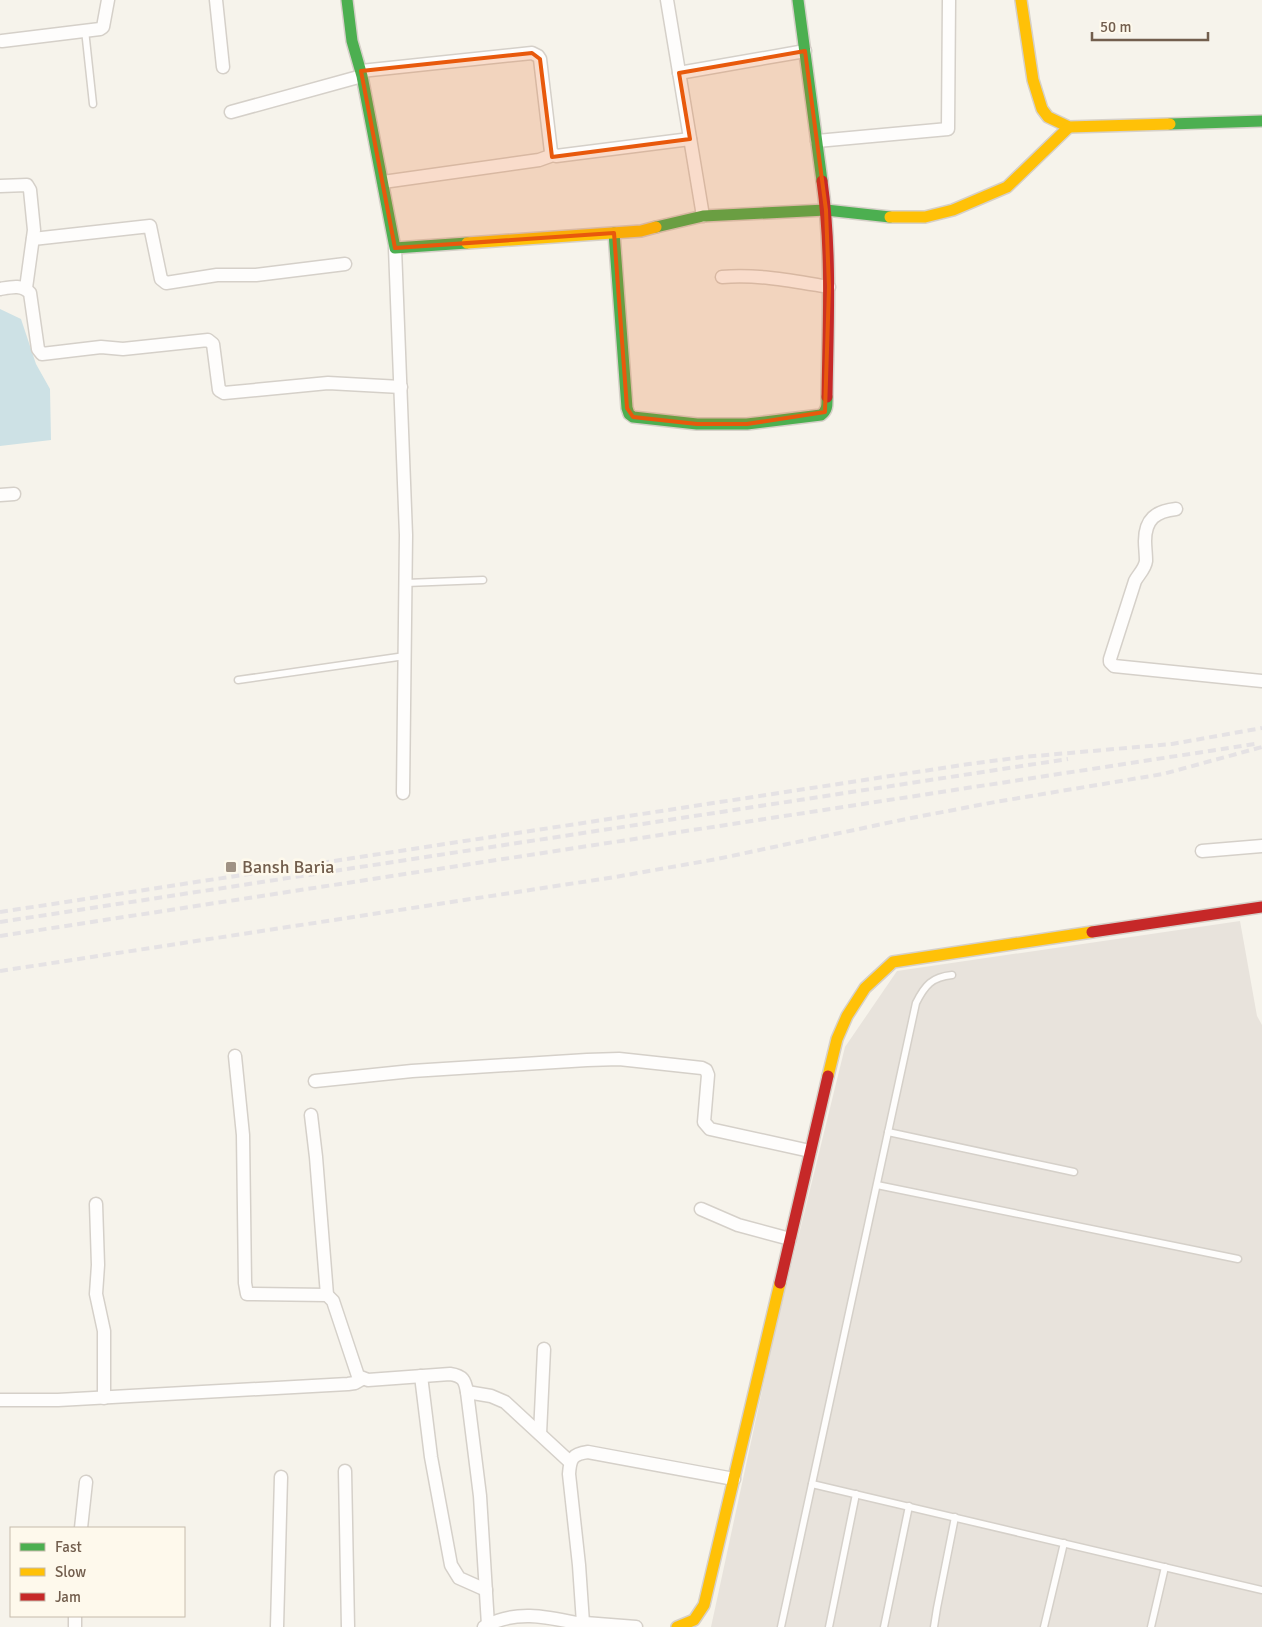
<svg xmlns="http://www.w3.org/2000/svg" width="1262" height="1627" font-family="Signika,sans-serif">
  <rect width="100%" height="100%" fill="#f6f3eb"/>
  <!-- industrial -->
  <polygon fill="#e8e3dc" points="1240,921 1257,1016 1262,1025 1262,1627 711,1627 773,1340 845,1047 897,971"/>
  <!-- water -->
  <polygon fill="#cde1e5" points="0,309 21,319 36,364 50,389 51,440 0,446"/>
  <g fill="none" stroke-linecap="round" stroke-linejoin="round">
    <!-- lane casing -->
    <g stroke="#d5d0c9" stroke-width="9">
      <g id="lane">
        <polyline points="85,30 93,104"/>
        <polyline points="406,583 483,580"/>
        <polyline points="238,680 405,656"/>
        <polyline points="888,1132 1074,1172"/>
        <polyline points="877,1185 1238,1259"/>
        <polyline points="812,1484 1262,1590"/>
        <path d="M 781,1627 L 916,1003 C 925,985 932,977 952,975"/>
        <polyline points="829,1627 856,1494"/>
        <polyline points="884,1627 909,1506"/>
        <polyline points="934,1627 937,1608 955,1517"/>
        <polyline points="1044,1627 1064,1543"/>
        <polyline points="1151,1627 1165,1567"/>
      </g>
    </g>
    <!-- street casing -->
    <g stroke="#d5d0c9" stroke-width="15">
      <g id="street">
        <polyline points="216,0 223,67"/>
        <polyline points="667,0 703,216"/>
        <polyline points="2,41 100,29 103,27 108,0"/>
        <polyline points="361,71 532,53 538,56 540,59 551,152 556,156 690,139"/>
        <polyline points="679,73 805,51"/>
        <polyline points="231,112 362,76"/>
        <polyline points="817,141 948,129 949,0"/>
        <polyline points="383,182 539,160 553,155"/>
        <polyline points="0,186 27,185 30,190 34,230 26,288"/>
        <polyline points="33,239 150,226 161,279 166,283 217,275 256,275 345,264"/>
        <polyline points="395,248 406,535 403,793"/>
        <path d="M 722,277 C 759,274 793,281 829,287"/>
        <path d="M 0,289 C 11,287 22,284 30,293 L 38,349 L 42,354 L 101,347 L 123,349 L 208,340 L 213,344 L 219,390 L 224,393 L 328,383 L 401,387"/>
        <polyline points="0,495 14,494"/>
        <path d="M 1176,509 C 1156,511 1145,519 1145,541 C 1145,547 1146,554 1146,561 C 1145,569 1138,575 1135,581 L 1110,659 L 1110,662 L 1114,666 L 1262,681"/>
        <polyline points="1202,851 1262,846"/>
        <path d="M 235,1056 L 243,1135 L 245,1283 L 247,1294 L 327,1295 L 333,1301 L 358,1376 L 368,1380 L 450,1374 C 463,1376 465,1380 467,1392 L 480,1496 L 488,1625"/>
        <polyline points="315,1081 412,1071 587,1060 619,1059 702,1068 706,1070 708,1075 704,1122 710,1129 810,1151"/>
        <polyline points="311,1115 316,1157 327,1295"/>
        <polyline points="96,1204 98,1265 96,1294 104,1331 104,1398"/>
        <polyline points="701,1209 738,1225 790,1239"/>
        <polyline points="421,1376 431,1457 451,1565 459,1578 486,1590"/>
        <polyline points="467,1392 491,1396 505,1402 570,1462"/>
        <polyline points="0,1400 58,1400 348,1384 355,1383 362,1379"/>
        <polyline points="540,1434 544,1349"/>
        <polyline points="345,1471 348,1627"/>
        <polyline points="81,1528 86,1482"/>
        <polyline points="75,1616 75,1627"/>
        <path d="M 583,1623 L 579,1565 L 569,1474 C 570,1459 572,1454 588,1452 L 734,1479"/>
        <polyline points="277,1627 281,1477"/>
        <path d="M 484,1627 C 515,1609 548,1617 581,1624"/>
        <polyline points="580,1627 581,1624 585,1623 636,1627"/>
      </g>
    </g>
    <!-- fast casing -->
    <g stroke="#d6d0c9" stroke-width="14">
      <g id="fast">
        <polyline points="347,0 352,41 362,76 395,248 467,243"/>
        <polyline points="798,0 822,181"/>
        <polyline points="1170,124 1262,121"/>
        <polyline points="656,227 703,216 826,210 890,217"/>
        <path d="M 614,233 L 627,408 L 629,414 L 633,417 L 697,424 L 747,424 L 821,415 C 828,410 827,404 827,397"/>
      </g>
    </g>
    <!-- slow casing -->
    <g stroke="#d6d0c9" stroke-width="14">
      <g id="slow">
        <polyline points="1021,0 1033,80 1042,109 1048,117 1069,127 1170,124"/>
        <polyline points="890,217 925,217 953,210 1007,187 1069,127"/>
        <polyline points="467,243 641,231 656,227"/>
        <polyline points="828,1076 837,1039 847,1016 865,988 893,962 1092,932"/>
        <polyline points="677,1627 694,1620 704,1605 780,1283"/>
      </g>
    </g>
    <!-- jam casing -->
    <g stroke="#d6d0c9" stroke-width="14">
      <g id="jam">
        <path d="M 822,181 C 832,252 828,325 827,397"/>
        <polyline points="1092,932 1262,907"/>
        <polyline points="780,1283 828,1076"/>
      </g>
    </g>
    <!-- lane -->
    <use href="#lane" stroke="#fefdfc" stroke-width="6"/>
    <!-- street -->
    <use href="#street" stroke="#fefdfc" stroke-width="12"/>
    <!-- fast -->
    <use href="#fast" stroke="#4caf50" stroke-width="11"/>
    <!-- slow -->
    <use href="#slow" stroke="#ffc107" stroke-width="11"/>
    <!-- jam -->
    <use href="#jam" stroke="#c62828" stroke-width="11"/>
    <!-- rail -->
    <g stroke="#e5e2e4" stroke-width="4" stroke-dasharray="8 5" stroke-linecap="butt">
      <polyline points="0,912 969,764 1023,757 1172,744 1262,728"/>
      <polyline points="0,922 1068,759"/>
      <polyline points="0,936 1255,744"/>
      <polyline points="0,971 615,877 717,859 906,819 995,802 1163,774 1262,747"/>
    </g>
  </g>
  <!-- marked area -->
  <path fill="#e8590c" fill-opacity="0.2" stroke="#e8590c" stroke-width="4" stroke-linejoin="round" d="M 805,51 L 826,210 L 829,287 L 825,412 L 747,424 L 697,424 L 633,417 L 627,408 L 614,233 L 395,248 L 361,71 L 532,53 L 540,59 L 552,157 L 690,139 L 679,73 Z"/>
  <!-- markers -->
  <rect fill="#a09284" stroke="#fef9ec" stroke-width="2" x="225" y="861" width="12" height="12" rx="2.5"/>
  <g text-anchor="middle" stroke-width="5" stroke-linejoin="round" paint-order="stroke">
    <!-- poi labels -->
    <g font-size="18" fill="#725e4d" stroke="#fef9ec" text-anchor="start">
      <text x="242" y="873">Bansh Baria</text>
    </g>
  </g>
  <!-- legend -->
  <rect x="10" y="1527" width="175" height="90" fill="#fef9ec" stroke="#c6bbac"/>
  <rect x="20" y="1543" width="25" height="8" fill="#4caf50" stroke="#c6bbac"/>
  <text x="55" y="1552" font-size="15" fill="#725e4d">Fast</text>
  <rect x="20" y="1568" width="25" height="8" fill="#ffc107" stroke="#c6bbac"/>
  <text x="55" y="1577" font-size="15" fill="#725e4d">Slow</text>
  <rect x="20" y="1593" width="25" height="8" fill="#c62828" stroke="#c6bbac"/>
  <text x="55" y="1602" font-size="15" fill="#725e4d">Jam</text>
  <!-- scale -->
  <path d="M1092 32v8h116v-8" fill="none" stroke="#725e4d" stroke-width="2.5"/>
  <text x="1100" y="32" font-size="15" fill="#725e4d" stroke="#fef9ec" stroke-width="4" paint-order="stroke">50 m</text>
</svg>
